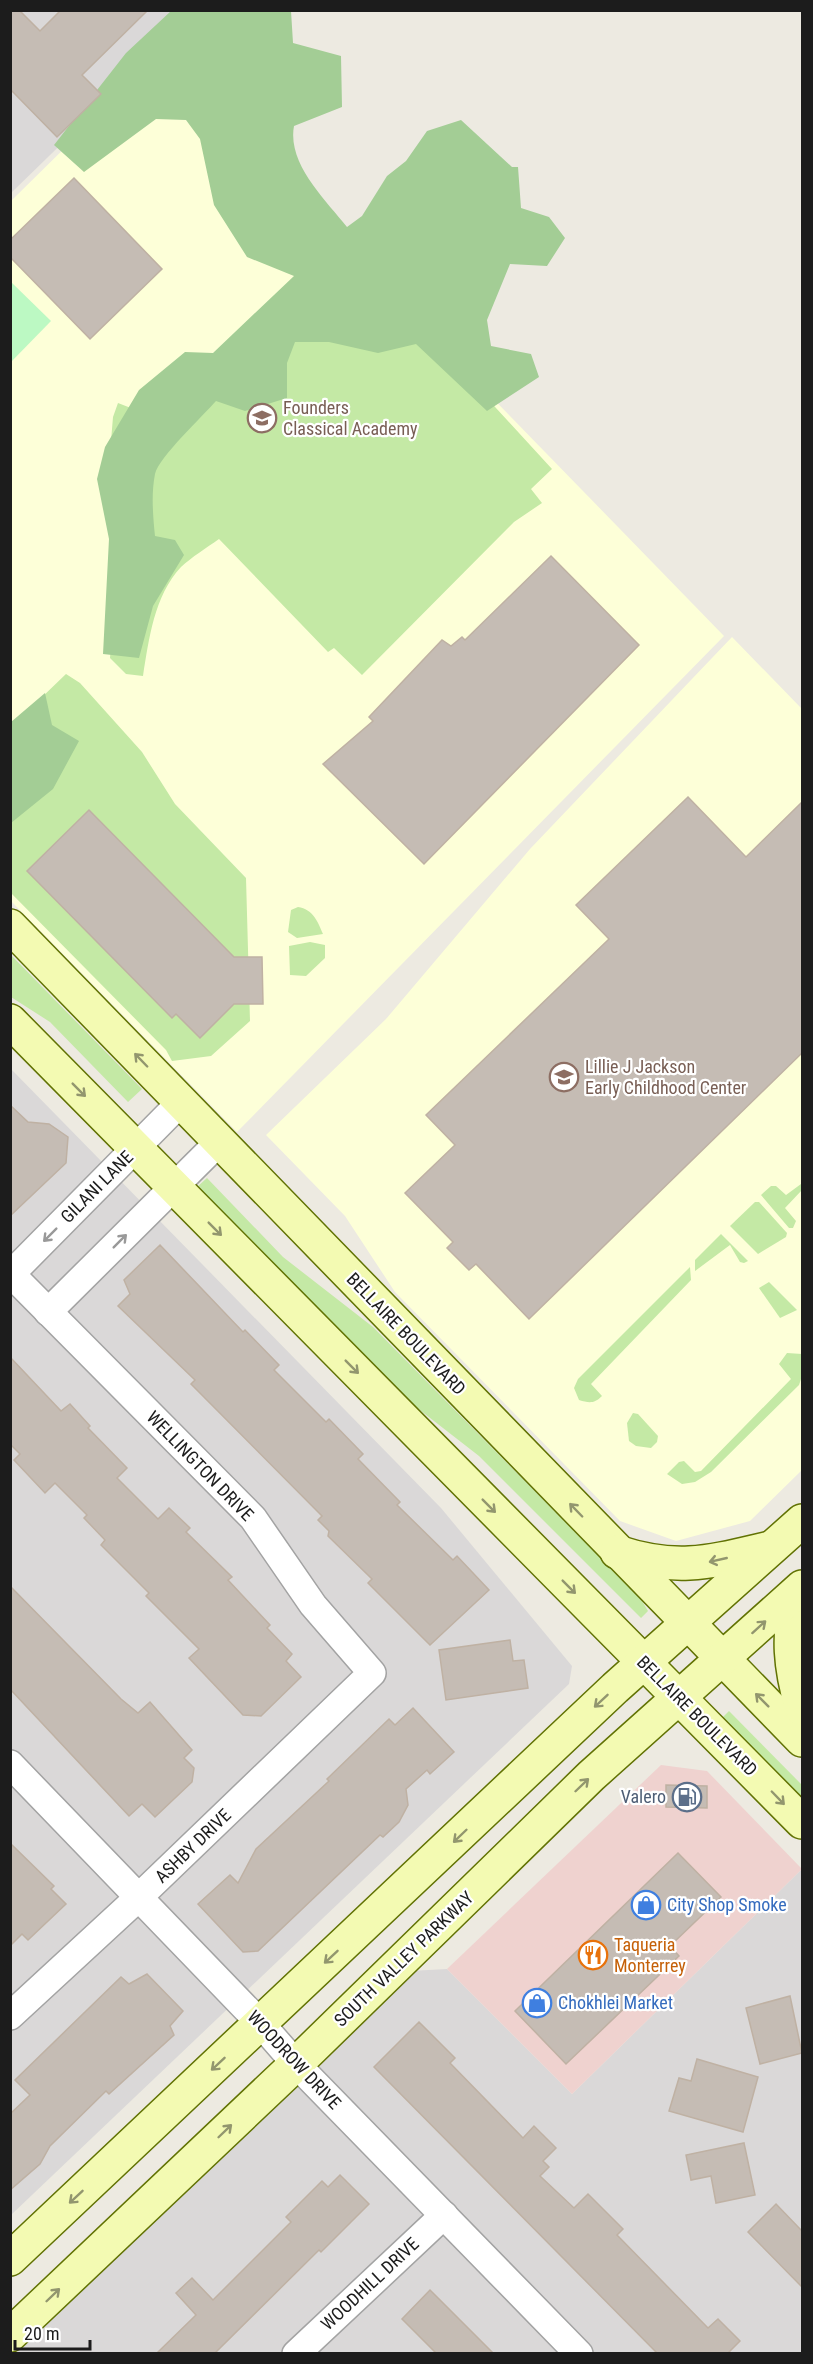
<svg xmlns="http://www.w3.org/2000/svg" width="813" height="2364" font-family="'Roboto Condensed',sans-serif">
  <rect width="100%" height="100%" fill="#edeae1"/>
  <!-- residential -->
  <g fill="#dad8d8">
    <polygon points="11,11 198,11 11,193"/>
    <polygon points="11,1069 441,1508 572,1666 569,1684 11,2215"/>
    <polygon points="802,1869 802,2353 15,2354 410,1971 447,1969 572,2094"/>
  </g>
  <!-- commercial -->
  <polygon fill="#efd2cf" points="661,1765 707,1771 802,1869 572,2094 447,1969"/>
  <!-- education -->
  <g fill="#fdffd8">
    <polygon points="159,55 724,636 237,1132 11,901 11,201"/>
    <polygon points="732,637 802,709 802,1470 750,1521 676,1541 620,1521 395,1292 345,1216 266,1135 386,1019 530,849"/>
  </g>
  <!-- grass -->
  <g fill="#c4e9a5">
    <path d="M 312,271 L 473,383 L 552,469 L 531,489 L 542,503 L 514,522 L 362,675 L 334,648 L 328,652 L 219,539 C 206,548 192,557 181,567 C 154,596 149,639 143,676 L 126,674 L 110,658 L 117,567 L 106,501 L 113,417 L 118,403 L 136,410 L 152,405 Z"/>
    <polygon points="66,674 80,683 142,752 175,804 246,878 250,1021 211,1056 172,1061 166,1050 11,893 11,727"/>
    <path d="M 298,907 C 313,909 318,922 323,934 L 297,938 L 288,932 L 291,910 Z"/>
    <polygon points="310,942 325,945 325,958 306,976 290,975 289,946"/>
    <polygon points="10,954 142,1089 128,1102 50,1022 11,997"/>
    <polygon points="207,1178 283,1257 373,1327 640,1598 648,1611 641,1618 479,1456 389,1386 196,1188"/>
    <polygon points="801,1184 802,1190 785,1208 796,1221 793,1228 789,1228 761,1195 771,1186 776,1186 786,1195"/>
    <polygon points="755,1202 759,1202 787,1233 786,1237 758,1254 730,1226"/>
    <polygon points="721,1234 748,1261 744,1263 740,1262 730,1245 695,1271 695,1260"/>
    <path d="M 690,1267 L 691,1280 L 591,1384 L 602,1396 C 594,1404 589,1403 579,1400 L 574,1388 L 578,1379 Z"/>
    <polygon points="769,1282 797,1310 780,1318 759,1288"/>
    <polygon points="787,1353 802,1354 802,1376 799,1385 711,1472 695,1482 682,1484 667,1474 679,1462 684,1461 695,1472 701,1471 791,1379 779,1364"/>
    <polygon points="633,1413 638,1414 658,1436 657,1442 651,1448 636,1446 629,1441 627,1423"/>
    <polygon points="729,1711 802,1785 802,1804 721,1719"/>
  </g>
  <!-- forest -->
  <g fill="#a3cd95">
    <path d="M 171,11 L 291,11 L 293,43 L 341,56 L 342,107 L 294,126 C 287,164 326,200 347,227 L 362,216 L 387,176 L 406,161 L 427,131 L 461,120 L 512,167 L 518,167 L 521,208 L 549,217 L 565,238 L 547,266 L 510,264 L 487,320 L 491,346 L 531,354 L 539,377 L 487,411 L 416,344 L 378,353 L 329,342 L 295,342 L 287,363 L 287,398 L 245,411 L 216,401 C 203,416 159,457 155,474 C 151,494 153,516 155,536 L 175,540 L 184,555 L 153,606 L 139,658 L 103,654 L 109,539 L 97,479 L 105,447 L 139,390 L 185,352 L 213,353 L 294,276 L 247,257 L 214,205 L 200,139 L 186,120 L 156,119 L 84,172 L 54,145 L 126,53 Z"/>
    <polygon points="45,693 52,725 79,741 53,789 11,823 11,722"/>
  </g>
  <!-- park -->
  <polygon fill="#bcf9c3" points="10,281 51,321 11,362 10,362"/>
  <!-- building -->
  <g fill="#c5bcb4" stroke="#bfb1a3" stroke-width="1.5">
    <polygon points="10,10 19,10 40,31 61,10 148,10 82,75 101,94 57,137 10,89"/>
    <polygon points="74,178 162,269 90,339 10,257 10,240"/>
    <polygon points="551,556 639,645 424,864 323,764 373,721 369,717 442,640 451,646 462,637 465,640"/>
    <polygon points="688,797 746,857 802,802 802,1053 529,1319 476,1264 469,1270 447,1248 453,1242 405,1193 455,1145 426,1115 609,939 576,905"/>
    <polygon points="89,810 234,957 262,957 263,1004 234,1004 200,1038 176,1014 172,1018 27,871"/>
    <polygon points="10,1105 28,1122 49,1124 68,1137 66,1163 10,1216"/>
    <polygon points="160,1245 243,1332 245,1330 279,1365 274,1370 326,1422 329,1419 363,1454 358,1459 400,1502 397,1505 453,1560 457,1556 489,1590 430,1645 368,1583 372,1579 328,1536 329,1531 318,1520 322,1516 191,1384 195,1380 118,1306 130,1294 124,1280"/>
    <polygon points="10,1357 61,1411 70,1404 90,1426 88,1428 127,1468 117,1478 158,1519 169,1508 190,1528 186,1532 232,1577 228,1580 270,1625 267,1628 292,1654 286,1661 301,1677 261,1716 243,1715 189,1658 199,1649 146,1596 149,1593 101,1545 105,1540 84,1518 87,1515 55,1483 45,1493 14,1460 20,1454 10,1444"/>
    <polygon points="10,1586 121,1699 138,1713 150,1702 192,1750 184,1758 194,1768 192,1782 155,1817 142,1804 129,1816 10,1689"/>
    <polygon points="510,1640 513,1661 524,1660 528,1688 446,1700 439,1650"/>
    <polygon points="413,1708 454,1752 430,1774 427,1770 406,1789 408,1805 399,1822 383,1837 380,1835 258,1951 243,1952 198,1904 230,1875 238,1883 256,1849 329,1781 327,1779 389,1719 395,1725"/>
    <polygon points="666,1785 707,1786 707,1808 666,1807"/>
    <polygon points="10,1843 54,1886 51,1889 66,1904 28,1940 22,1934 10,1946"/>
    <polygon points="678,1853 721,1897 670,1946 679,1956 566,2064 515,2011"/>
    <polygon points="147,1974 183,2011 170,2026 174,2035 109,2094 106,2091 50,2146 40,2164 10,2190 10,2114 30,2095 15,2080 121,1977 129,1984"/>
    <polygon points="790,1996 802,2053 760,2064 746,2008"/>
    <polygon points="419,2022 455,2058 450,2063 523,2138 534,2126 556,2148 543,2161 549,2167 540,2176 574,2208 588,2194 623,2229 617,2235 708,2328 718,2319 740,2341 727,2354 658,2354 374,2067"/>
    <polygon points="697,2059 758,2077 743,2132 669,2111 679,2078 691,2081"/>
    <polygon points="744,2143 755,2195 716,2203 711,2176 691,2180 686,2155"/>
    <polygon points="340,2175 369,2204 321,2252 319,2250 214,2354 156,2354 196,2315 176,2293 192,2278 213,2300 291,2222 286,2217 322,2181 328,2187"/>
    <polygon points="776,2204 802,2231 802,2287 748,2232"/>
    <polygon points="430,2290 494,2354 437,2354 402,2319"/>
  </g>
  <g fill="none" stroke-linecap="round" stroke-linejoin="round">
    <!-- street casing -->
    <g stroke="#a3a3a3" stroke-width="30">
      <g id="street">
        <polyline points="10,1273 253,1518 313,1605 372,1673 139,1897 10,2016"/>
        <polyline points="11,1274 182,1101"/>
        <polyline points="48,1312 220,1141"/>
        <polyline points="10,1764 261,2024 296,2064 579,2354"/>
        <polyline points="296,2354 444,2215"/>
      </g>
    </g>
    <!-- secondary casing -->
    <g stroke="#617203" stroke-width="36">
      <g id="secondary">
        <polyline points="10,926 802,1740"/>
        <polyline points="10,1021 802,1822"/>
        <path d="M 617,1552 C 678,1572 710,1562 770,1548"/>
        <path d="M 795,1594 C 789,1640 789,1663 802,1709"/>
        <polyline points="10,2259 615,1688 802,1521"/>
        <polyline points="10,2335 296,2064 591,1776 802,1587"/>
      </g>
    </g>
    <!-- street -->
    <use href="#street" stroke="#fff" stroke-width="27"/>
    <!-- secondary -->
    <use href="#secondary" stroke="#f3fab2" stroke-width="33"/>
  </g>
  <!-- one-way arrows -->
  <defs><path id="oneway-shaft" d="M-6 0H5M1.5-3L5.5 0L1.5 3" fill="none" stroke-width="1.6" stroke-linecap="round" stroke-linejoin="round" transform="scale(1.5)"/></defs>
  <g stroke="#92966e">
    <use href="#oneway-shaft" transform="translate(141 1060) rotate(-134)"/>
    <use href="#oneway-shaft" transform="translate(79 1090) rotate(45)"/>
    <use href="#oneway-shaft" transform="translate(215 1229) rotate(45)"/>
    <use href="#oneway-shaft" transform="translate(352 1367) rotate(45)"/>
    <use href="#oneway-shaft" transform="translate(489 1506) rotate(45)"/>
    <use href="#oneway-shaft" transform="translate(576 1510) rotate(-134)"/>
    <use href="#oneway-shaft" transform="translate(718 1560) rotate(167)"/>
    <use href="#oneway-shaft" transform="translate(569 1587) rotate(45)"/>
    <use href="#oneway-shaft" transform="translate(759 1627) rotate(-42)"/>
    <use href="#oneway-shaft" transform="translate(762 1700) rotate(-135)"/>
    <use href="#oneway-shaft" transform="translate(601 1701) rotate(137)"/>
    <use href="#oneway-shaft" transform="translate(582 1785) rotate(-44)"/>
    <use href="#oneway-shaft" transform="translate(778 1798) rotate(46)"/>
    <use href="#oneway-shaft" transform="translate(460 1836) rotate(136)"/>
    <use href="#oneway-shaft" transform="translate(331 1957) rotate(137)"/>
    <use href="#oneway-shaft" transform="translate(218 2064) rotate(137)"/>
    <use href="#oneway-shaft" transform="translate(225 2131) rotate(-44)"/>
    <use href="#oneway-shaft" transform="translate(76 2197) rotate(137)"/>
    <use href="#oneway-shaft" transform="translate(53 2295) rotate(-44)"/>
  </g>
  <g stroke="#999">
    <use href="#oneway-shaft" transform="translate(50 1235) rotate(135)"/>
    <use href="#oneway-shaft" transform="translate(120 1241) rotate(-45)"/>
  </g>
  <!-- icons -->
  <defs>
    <g id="school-ring" transform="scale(1.5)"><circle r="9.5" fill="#fff" stroke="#8d6e63" stroke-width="1.5"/><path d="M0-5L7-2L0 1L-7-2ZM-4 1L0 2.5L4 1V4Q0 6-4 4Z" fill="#8d6e63"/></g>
    <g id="fuel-ring" transform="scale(1.5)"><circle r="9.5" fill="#fff" stroke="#5c6f8a" stroke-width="1.5"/><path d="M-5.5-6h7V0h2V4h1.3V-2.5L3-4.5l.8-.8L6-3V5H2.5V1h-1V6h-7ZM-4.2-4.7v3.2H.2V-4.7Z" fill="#5c6f8a"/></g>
    <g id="shop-ring" transform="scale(1.5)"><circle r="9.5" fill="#fff" stroke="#3f7fe0" stroke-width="1.5"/><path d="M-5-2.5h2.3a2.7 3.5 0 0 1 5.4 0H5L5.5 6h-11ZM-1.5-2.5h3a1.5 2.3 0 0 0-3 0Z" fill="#3f7fe0"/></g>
    <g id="restaurant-ring" transform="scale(1.5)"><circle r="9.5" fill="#fff" stroke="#e8710a" stroke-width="1.5"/><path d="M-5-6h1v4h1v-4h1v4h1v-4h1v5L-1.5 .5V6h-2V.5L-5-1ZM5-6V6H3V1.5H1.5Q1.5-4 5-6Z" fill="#e8710a"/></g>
  </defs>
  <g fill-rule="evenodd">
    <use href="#school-ring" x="262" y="418"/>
    <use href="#school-ring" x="564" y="1077"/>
    <use href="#fuel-ring" x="687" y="1797"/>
    <use href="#shop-ring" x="646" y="1905"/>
    <use href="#restaurant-ring" x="593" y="1955"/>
    <use href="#shop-ring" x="537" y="2003"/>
  </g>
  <g text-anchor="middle" stroke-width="4.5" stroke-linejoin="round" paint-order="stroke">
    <!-- education labels -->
    <g font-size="18" fill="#785e54" stroke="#fff" text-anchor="start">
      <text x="283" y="414">Founders<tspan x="283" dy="21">Classical Academy</tspan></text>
      <text x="585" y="1073">Lillie J Jackson<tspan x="585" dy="21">Early Childhood Center</tspan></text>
    </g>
    <!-- street labels -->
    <g font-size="18" fill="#1c1c1c" stroke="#fff">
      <text transform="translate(97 1187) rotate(-45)" y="6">GILANI LANE</text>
      <text transform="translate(406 1334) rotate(46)" y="6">BELLAIRE BOULEVARD</text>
      <text transform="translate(200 1466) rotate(46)" y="6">WELLINGTON DRIVE</text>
      <text transform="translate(697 1716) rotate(45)" y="6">BELLAIRE BOULEVARD</text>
      <text transform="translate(193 1846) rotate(-44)" y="6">ASHBY DRIVE</text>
      <text transform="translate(404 1959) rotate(-44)" y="6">SOUTH VALLEY PARKWAY</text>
      <text transform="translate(294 2060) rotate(47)" y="6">WOODROW DRIVE</text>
      <text transform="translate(370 2284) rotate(-43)" y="6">WOODHILL DRIVE</text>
    </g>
    <!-- service labels -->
    <g font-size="18" fill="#4e5e75" stroke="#fff" text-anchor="end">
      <text x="666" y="1803">Valero</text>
    </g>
    <!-- shop labels -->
    <g font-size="18" fill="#366cbe" stroke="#fff" text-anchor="start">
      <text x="667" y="1911">City Shop Smoke</text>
      <text x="558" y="2009">Chokhlei Market</text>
    </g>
    <!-- food labels -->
    <g font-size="18" fill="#c56008" stroke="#fff" text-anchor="start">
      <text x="614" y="1951">Taqueria<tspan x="614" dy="21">Monterrey</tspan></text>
    </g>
  </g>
  <!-- border -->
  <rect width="813" height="2364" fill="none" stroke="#1c1c1c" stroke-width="24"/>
  <!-- scale -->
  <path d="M15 2340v9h75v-9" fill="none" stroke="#1c1c1c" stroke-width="3"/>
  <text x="24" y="2340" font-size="18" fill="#1c1c1c" stroke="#ffffff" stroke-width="4.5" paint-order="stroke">20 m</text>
</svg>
